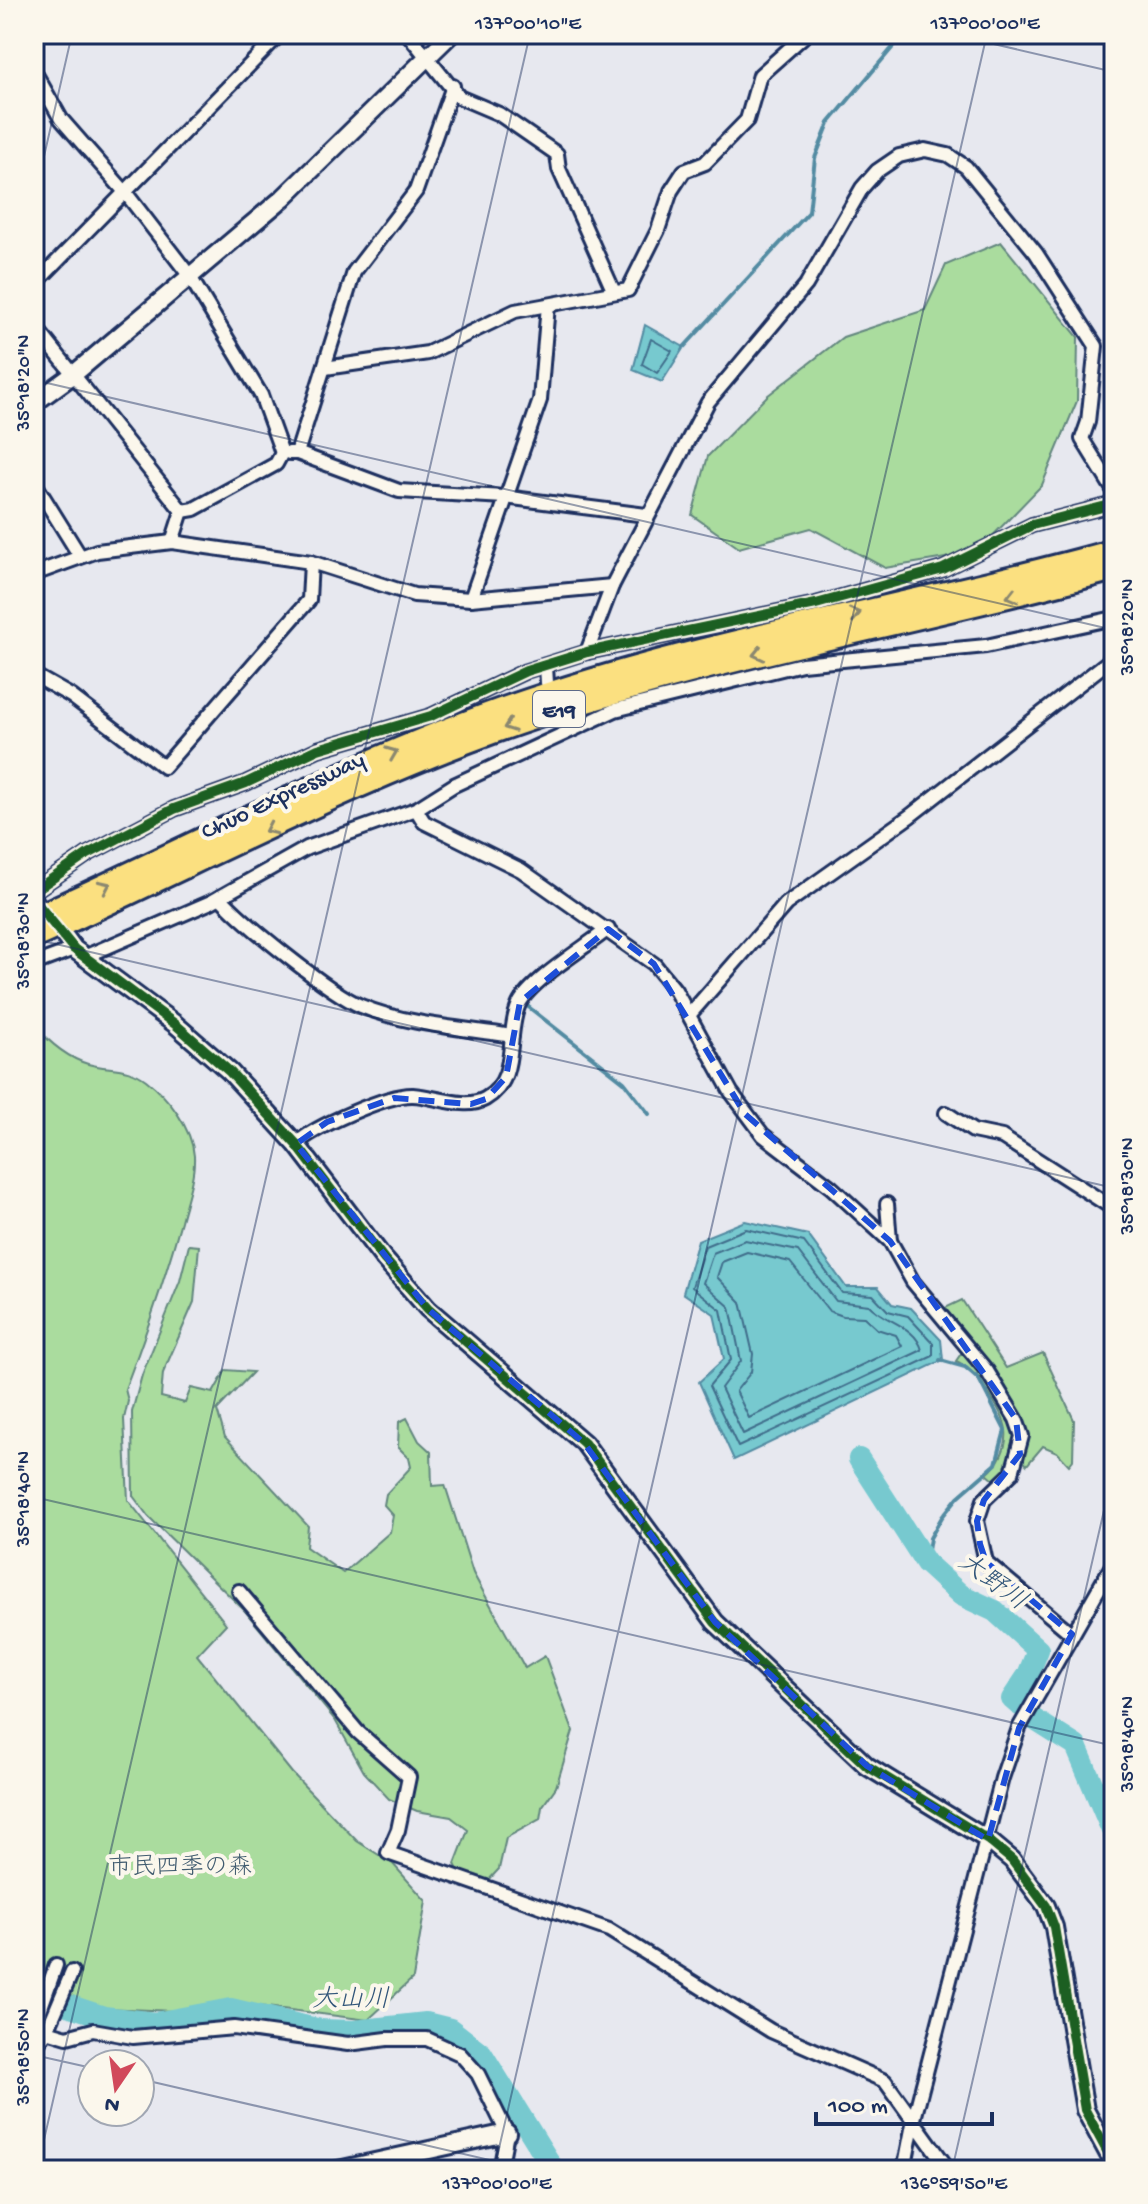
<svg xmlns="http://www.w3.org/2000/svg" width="1148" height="2204" font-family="'Gochi Hand','Klee One',sans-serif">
  <rect width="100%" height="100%" fill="#e7e8ef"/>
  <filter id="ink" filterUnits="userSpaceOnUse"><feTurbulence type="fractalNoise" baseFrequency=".0125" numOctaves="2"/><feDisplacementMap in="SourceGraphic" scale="16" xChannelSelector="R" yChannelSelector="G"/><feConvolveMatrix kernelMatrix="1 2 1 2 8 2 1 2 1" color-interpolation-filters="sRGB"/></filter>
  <g filter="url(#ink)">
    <!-- green -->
    <g fill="#aadc9e" stroke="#62867e" stroke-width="2">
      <polygon points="1001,242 1078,337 1077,401 1042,485 976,553 885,568 811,528 739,548 692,515 708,456 767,396 843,337 925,310 946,265"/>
      <path d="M 34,1025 C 48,1041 68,1058 88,1064 C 109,1070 128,1066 146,1080 C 168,1097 192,1128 194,1156 C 195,1177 186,1201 181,1221 C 165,1279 146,1334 125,1389 L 128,1401 L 124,1419 L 128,1500 L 226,1624 L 197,1655 L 292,1773 L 357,1841 L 393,1864 L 426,1901 L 413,1978 L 368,2020 L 235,2003 L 198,2012 L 102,2008 L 34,1981 Z"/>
      <polygon points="189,1245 199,1246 194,1302 163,1373 161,1397 185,1403 191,1388 213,1393 226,1370 253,1372 217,1410 225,1437 308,1526 306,1547 343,1573 390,1532 393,1515 384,1505 386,1494 411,1467 409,1458 398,1447 399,1422 407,1418 419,1441 431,1452 432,1486 445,1485 473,1573 525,1668 545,1656 573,1731 556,1787 542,1807 540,1819 506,1838 499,1869 486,1883 461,1876 455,1864 468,1830 451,1817 417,1811 389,1799 364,1772 335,1720 245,1611 148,1516 133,1496 132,1412 142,1375 180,1281"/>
      <path d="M 962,1300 L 1006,1368 L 1043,1353 L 1074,1420 L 1073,1460 L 1069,1465 L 1057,1452 L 1043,1446 L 1027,1465 L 1013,1450 L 1006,1470 L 995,1481 L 987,1474 C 999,1464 1008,1446 1006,1430 C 1004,1412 973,1367 956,1361 L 969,1342 L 943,1309 Z"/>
    </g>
    <!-- water -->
    <g fill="#77c9cf" stroke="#528ba2" stroke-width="2">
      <polygon points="645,325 684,347 662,382 633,370"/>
      <polygon points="745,1221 808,1235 846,1287 878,1287 892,1304 911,1308 941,1340 943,1360 734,1460 699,1382 724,1359 714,1314 683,1293 698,1240"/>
    </g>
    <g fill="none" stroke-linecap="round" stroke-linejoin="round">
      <!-- shore -->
      <g stroke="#406d8b" stroke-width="2">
        <polygon points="651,339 672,351 657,373 642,364"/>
        <polygon points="746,1229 804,1242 842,1293 873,1295 888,1311 908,1316 933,1343 933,1356 738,1447 709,1386 731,1360 721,1310 692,1287 705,1246"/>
        <path d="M 745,1240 L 798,1251 L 836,1301 L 869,1305 C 886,1323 915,1325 922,1350 L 743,1434 L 721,1388 L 741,1361 L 730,1307 L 703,1283 L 713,1253 Z"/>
        <polygon points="747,1252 790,1262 829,1311 843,1316 864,1317 877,1329 896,1335 902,1346 749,1418 736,1391 751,1372 753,1354 741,1302 717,1277 722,1262"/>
      </g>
      <!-- stream -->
      <g stroke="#528ba2" stroke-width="4">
        <polyline points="684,347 809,212 815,158 829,123 904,34"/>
        <polyline points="526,1005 624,1082 649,1114"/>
        <polyline points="926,1563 930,1538 942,1517 958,1497 996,1464 1005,1430 979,1379 965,1367 940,1360"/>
      </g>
      <!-- river -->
      <g stroke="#77c9cf" stroke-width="22">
        <polyline points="859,1459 926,1563 961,1595 995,1611 1038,1650 1028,1675 1012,1699 1019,1705"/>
        <polyline points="1035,1720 1076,1746 1114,1835"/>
        <polyline points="34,1994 104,2017 155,2023 231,2009 321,2030 354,2031 426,2023 450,2029 482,2054 554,2170"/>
      </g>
      <!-- minor casing -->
      <g stroke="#1b2f5e" stroke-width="18">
        <g id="minor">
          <polyline points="408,34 459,97 499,114 557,154 559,169 614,292"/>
          <polyline points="34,71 61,119 125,192 189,275 261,395 282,453"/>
          <polyline points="34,285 280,34"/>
          <polyline points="34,325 182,511"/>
          <polyline points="325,368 428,353 515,311 628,290 658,230 671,191 684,171 705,163 747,120 760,75 806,34"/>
          <polyline points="289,453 297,453 399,491 505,497 646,515"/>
          <polyline points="297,453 354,272 416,191 453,86"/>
          <polyline points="34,482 80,556"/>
          <polyline points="182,511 194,509 276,464 282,453"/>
          <polyline points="172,542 182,511"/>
          <polyline points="34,574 97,551 172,542 311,562 414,595 471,599 612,586"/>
          <polyline points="471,599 540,400 548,305"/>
          <polyline points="587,652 612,586 708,402 806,285 862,188 877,171 899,156 925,150 948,155 966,167 1036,253 1096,346 1088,422 1082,439 1114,491"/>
          <polyline points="546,666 547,683"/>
          <polyline points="34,675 71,696 164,767 309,600 311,562"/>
          <polyline points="416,809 424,822 521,870 654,964 675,990 731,1092 763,1135 831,1187 890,1241 913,1282 987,1371 1016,1419 1022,1436 1012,1473 984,1500 977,1521 986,1562 1072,1634"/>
          <polyline points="34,891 88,854 174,809 246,783 318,749 431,716 526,671 587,652 816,604 943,569 1032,525 1114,504"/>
          <path d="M 220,897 C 242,922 331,994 361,1006 C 407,1025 463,1028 512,1036"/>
          <polyline points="84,957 211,902 307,848 416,809 454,785 615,710 802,664 986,646 1114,618"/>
          <polyline points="34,964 74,949"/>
          <polyline points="690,1014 786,904 910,816 1114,657"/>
          <polyline points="946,1113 973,1131 1002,1137 1114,1209"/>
          <path d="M 296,1144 C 314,1127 388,1094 413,1095 C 435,1096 465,1110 485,1099 C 520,1079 505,1035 519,1004 C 531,980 586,947 608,929"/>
          <polyline points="887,1204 890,1241"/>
          <polyline points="239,1591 358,1732 409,1777 398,1830 388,1853 609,1930 771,2031 885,2081 949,2170"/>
          <polyline points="34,2027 56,1965"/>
          <polyline points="47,2031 67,2037 93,2030 133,2037 234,2028 348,2044 387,2039 427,2039 460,2054 478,2074 507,2133 500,2170"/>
          <polyline points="34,2048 47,2031 72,1972"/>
          <polyline points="904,2170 914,2119 1002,1778 1019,1728 1114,1562"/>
        </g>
      </g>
      <!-- tertiary casing -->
      <g stroke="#1b2f5e" stroke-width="22">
        <g id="tertiary">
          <polyline points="34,403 74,374 283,198 451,34"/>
          <polyline points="34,900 35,902"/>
          <polyline points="66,938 74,949 175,1024 230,1072 296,1144 384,1259 428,1309 584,1443 715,1622 867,1766 988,1840 1012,1860 1046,1906 1054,1927 1085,2110 1114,2164"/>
          <polyline points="34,2169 40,2170"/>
          <polyline points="338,2170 507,2133"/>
        </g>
      </g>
      <!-- motorway casing -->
      <g stroke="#1b2f5e" stroke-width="28">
        <g id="motorway">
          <path d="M 34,918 C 200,844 361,756 533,699 C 723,636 921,605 1114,551"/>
          <path d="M 34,937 C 201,862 365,773 539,716 C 727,654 923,621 1114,569"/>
        </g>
      </g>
      <!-- minor -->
      <use href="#minor" stroke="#fbf7ec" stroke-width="12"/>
      <!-- tertiary -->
      <use href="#tertiary" stroke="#fbf7ec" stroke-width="16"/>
      <!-- motorway -->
      <use href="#motorway" stroke="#fbe080" stroke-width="22"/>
      <!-- cycleway casing -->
      <g stroke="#fbf7ec" stroke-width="15">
        <g id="cycleway">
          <polyline points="34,891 88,854 174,809 246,783 318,749 431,716 526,671 587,652 816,604 943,569 1032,525 1114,504"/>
          <polyline points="34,900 74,949 175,1024 230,1072 296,1144 384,1259 428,1309 584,1443 715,1622 867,1766 988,1840 1012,1860 1046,1906 1054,1927 1085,2110 1114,2164"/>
        </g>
      </g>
      <!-- cycleway -->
      <use href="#cycleway" stroke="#1b5e20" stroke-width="10"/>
    </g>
    <!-- one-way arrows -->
    <defs><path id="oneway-chevron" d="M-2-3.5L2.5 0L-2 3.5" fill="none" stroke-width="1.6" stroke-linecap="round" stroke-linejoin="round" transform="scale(2)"/></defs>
    <g stroke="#8b886f">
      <use href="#oneway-chevron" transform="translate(1012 596) rotate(166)"/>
      <use href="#oneway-chevron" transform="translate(855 614) rotate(-13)"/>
      <use href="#oneway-chevron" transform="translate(758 654) rotate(167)"/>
      <use href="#oneway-chevron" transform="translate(509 726) rotate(160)"/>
      <use href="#oneway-chevron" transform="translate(392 753) rotate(-22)"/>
      <use href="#oneway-chevron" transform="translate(270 829) rotate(155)"/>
      <use href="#oneway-chevron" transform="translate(105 886) rotate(-25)"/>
    </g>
  </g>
  <!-- marked area -->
  <path fill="none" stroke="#1d4ed8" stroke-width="6" stroke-dasharray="16 10" stroke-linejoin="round" d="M 608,929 L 654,964 L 745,1114 L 890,1241 L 1016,1419 L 1020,1454 L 984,1500 L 977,1521 L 980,1544 L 986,1562 L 1072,1634 L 1019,1728 L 988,1840 L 867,1766 L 715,1622 L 584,1443 L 428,1309 L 296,1144 L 327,1122 L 394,1098 L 471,1104 L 486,1099 L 506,1077 L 520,1002 Z"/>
  <!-- ticks -->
  <path fill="none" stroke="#1b2f5e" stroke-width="2" stroke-opacity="0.45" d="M 951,34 L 1114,72M 34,200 L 72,34M 34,380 L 1114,630M 34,939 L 1114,1188M 34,1497 L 1114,1746M 34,2055 L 92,2068M 140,2079 L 533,2170M 37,2170 L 530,34M 494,2170 L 987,34M 952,2170 L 1114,1467"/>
  <g text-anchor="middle" stroke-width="8" stroke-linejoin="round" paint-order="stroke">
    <!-- shield labels -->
    <rect fill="#fbf7ec" stroke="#5e6b89" stroke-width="2" x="533" y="691" width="52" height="36" rx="6"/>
    <g font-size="22" font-weight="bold" fill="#1b2f5e">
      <text x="559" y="717">E19</text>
    </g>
    <!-- street labels -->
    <g font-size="24" fill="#1b2f5e" stroke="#fbf7ec">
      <text transform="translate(282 794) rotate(-25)" y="8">Chuo Expressway</text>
    </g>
    <!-- park labels -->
    <g font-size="24" fill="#3f5a6e" stroke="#fbf7ec">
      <text x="180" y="1873">市民四季の森</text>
    </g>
    <!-- water labels -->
    <g font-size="26" font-style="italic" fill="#32567a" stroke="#fbf7ec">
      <text transform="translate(994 1580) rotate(36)" y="9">大野川</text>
      <text x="351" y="2006">大山川</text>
    </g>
  </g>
  <!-- margin -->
  <rect width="1148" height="2204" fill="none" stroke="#fbf7ec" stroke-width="88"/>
  <!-- north arrow -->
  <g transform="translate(116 2088) rotate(193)"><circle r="38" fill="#fbf7ec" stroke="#a1a7b3" stroke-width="2"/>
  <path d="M0-6L14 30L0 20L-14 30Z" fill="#d1495b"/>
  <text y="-12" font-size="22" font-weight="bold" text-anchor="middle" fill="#1b2f5e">N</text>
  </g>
  <!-- scale -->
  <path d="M816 2112v12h176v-12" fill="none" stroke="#1b2f5e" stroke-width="4"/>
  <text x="828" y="2112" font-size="24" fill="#1b2f5e" stroke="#fbf7ec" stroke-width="6" paint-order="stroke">100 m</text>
  <rect x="44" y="44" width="1060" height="2116" fill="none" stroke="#1b2f5e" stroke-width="3"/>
  <g font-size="20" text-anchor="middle" fill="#1b2f5e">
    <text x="528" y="29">137°00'10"E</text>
    <text x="985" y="29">137°00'00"E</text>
    <text transform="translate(22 383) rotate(-90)" y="7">35°18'20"N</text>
    <text transform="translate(1126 627) rotate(-90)" y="7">35°18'20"N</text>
    <text transform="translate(22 941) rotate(-90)" y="7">35°18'30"N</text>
    <text transform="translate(1126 1186) rotate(-90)" y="7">35°18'30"N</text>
    <text transform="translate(22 1499) rotate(-90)" y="7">35°18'40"N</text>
    <text transform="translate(1126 1744) rotate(-90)" y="7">35°18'40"N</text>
    <text transform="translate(22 2057) rotate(-90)" y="7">35°18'50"N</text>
    <text x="497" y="2189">137°00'00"E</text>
    <text x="954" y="2189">136°59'50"E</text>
  </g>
</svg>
